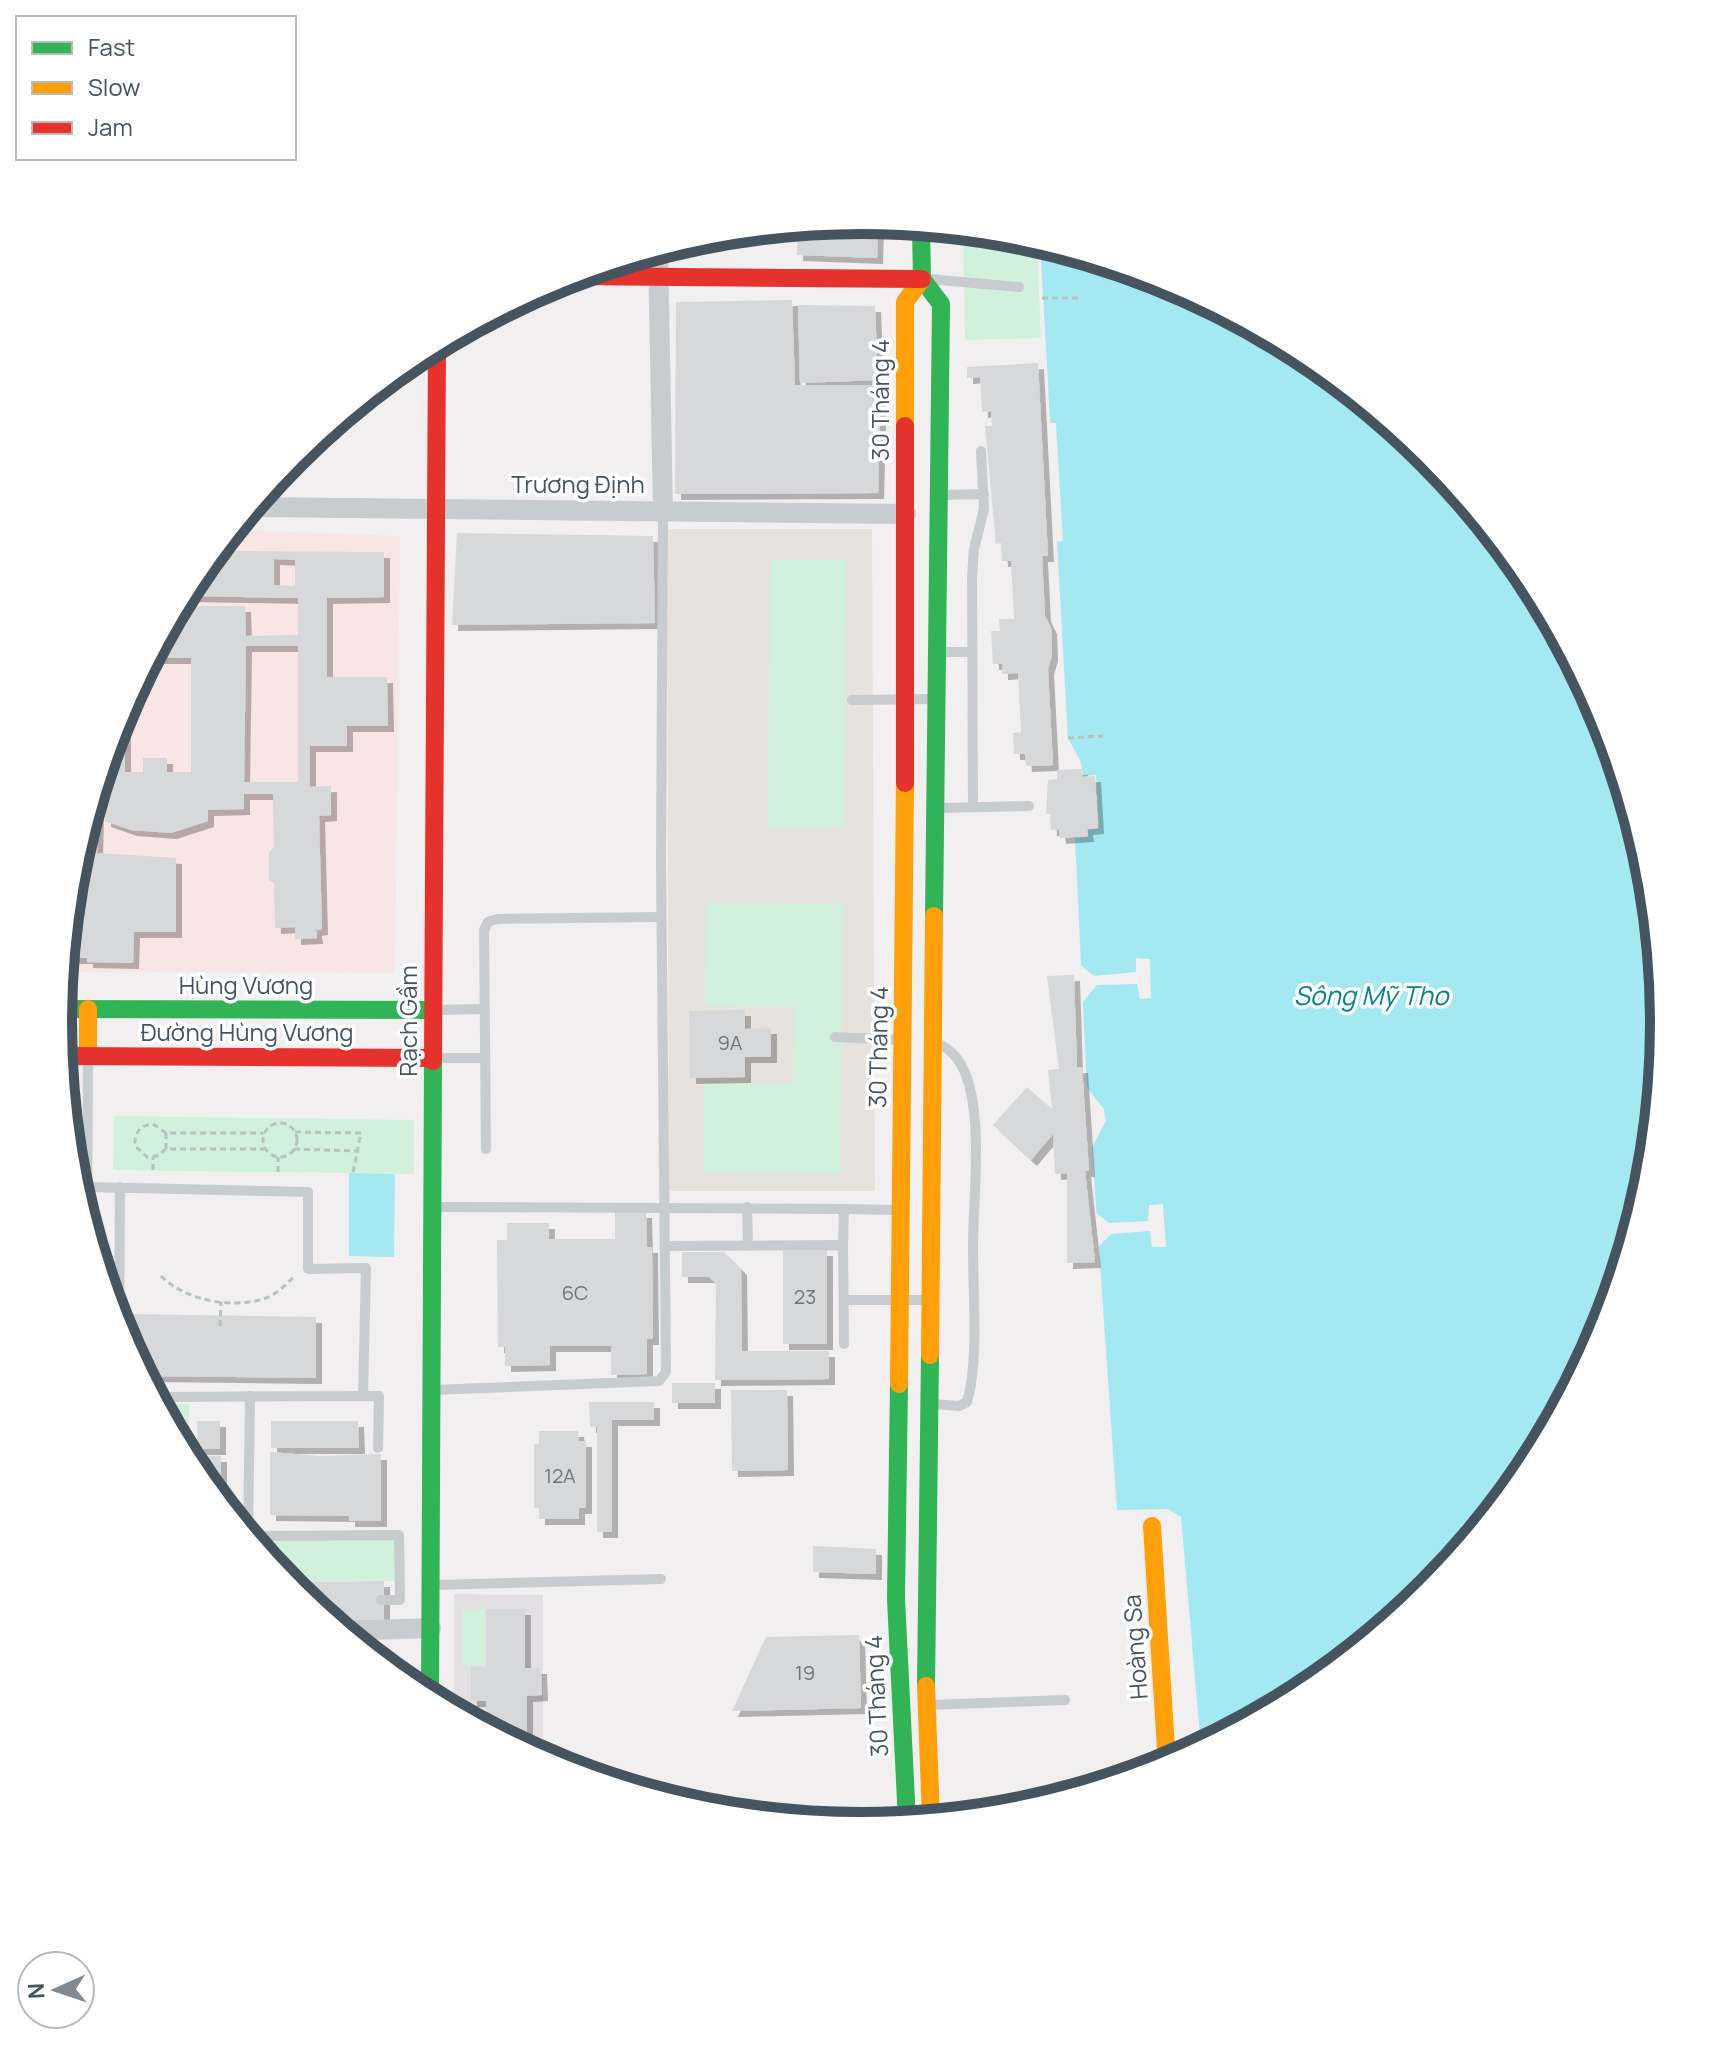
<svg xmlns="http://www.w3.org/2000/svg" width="1722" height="2046" font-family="Manrope,sans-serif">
  <defs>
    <filter id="shadow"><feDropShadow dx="6" dy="6" stdDeviation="0" flood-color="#0004"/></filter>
  </defs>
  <rect width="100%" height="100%" fill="#f1eff0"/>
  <!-- commercial -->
  <polygon fill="#e6e2dd" points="667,529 872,529 875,1191 669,1191"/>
  <!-- education -->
  <polygon fill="#e2e0e2" points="454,1594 543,1595 543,1759 527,1750 527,1696 542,1695 541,1669 525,1668 525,1609 486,1609 486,1667 471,1667 471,1700 486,1701 487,1729 483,1719 467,1719 454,1711"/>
  <!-- medical -->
  <polygon fill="#f8e5e6" points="232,530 400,536 395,973 63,972 74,866 119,715 194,576"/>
  <!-- green -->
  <g fill="#d2f1dc">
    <polygon points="963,230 1018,236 1037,241 1041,338 965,340"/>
    <polygon points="770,560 846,560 844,828 768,828"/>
    <polygon points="706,903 843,904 840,1174 704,1172 704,1083 793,1083 794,1007 705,1006"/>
    <polygon points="114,1116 414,1120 414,1174 113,1170"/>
    <polygon points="159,1404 189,1404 189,1452 184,1452"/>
    <polygon points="395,1535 396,1581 286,1582 248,1536"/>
    <rect x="463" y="1609" width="22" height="56"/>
  </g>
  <!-- water -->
  <g fill="#a4e8f2">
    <polygon points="1040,242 1169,281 1307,356 1429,456 1529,577 1603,716 1649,867 1664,1023 1648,1180 1603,1331 1528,1469 1428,1591 1307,1691 1201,1747 1181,1517 1168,1509 1117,1510 1092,1147 1106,1121 1104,1109 1087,1088 1075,838 1088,837 1088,830 1099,828 1096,775 1083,776 1081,762 1068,738"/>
    <polygon points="349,1173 395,1174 394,1257 349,1256"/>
  </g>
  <!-- pier -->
  <g fill="#f1eff0">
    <polygon points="1048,423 1056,423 1063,541 1055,542"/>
    <polygon points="1136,958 1150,959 1151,998 1140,999 1137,984 1097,985 1082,1003 1079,964 1094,976 1136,972"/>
    <polygon points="1163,1204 1166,1247 1152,1247 1150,1231 1111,1234 1098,1247 1095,1212 1109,1223 1148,1221 1149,1205"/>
  </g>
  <!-- building -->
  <g fill="#d7d8da" fill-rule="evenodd" filter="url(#shadow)">
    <polygon points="861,220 878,222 877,258 797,255 798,226"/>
    <polygon points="792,300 795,385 881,385 878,493 675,494 676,302"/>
    <polygon points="798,305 875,306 878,380 800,383"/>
    <polygon points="1038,363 1048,556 1042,556 1045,616 1051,628 1052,655 1048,669 1053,765 1026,766 1025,754 1014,754 1013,733 1021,732 1018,673 1002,674 1002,664 993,664 991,631 1000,631 999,619 1014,619 1011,561 1002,561 1001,543 996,544 985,426 992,426 991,411 982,412 980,377 967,378 967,367"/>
    <polygon points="457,533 653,536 655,623 452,625"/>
    <path d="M 214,551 L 384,552 L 384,597 L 327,598 L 327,677 L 387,677 L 388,726 L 347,726 L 347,746 L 310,746 L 310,787 L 331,786 L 331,815 L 319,816 L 322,929 L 316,930 L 317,938 L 295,939 L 295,927 L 275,928 L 274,883 L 269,880 L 269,852 L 274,847 L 273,794 L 244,794 L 244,809 L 208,810 L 208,821 L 171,833 L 131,830 L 105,821 L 105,809 L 98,809 L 97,853 L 176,858 L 176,932 L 134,932 L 133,963 L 87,962 L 87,958 L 64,958 L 74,866 L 79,848 L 89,848 L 89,814 L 125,704 L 125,772 L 143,772 L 143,758 L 167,758 L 167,772 L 191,772 L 191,658 L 150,658 L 178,606 L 245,606 L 246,636 L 298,635 L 298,598 L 183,596 ZM 274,559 L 295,560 L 295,586 L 274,585 ZM 246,646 L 298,646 L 298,782 L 244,782 Z"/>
    <polygon points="1082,769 1082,777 1095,776 1098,828 1087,829 1088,836 1060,838 1059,829 1051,830 1050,814 1046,814 1048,780 1057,779 1057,770"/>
    <polygon points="1074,975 1077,1067 1082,1067 1089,1171 1085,1171 1095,1262 1067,1263 1067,1173 1055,1174 1053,1134 1031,1160 993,1125 1027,1087 1052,1109 1048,1070 1059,1069 1047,976"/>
    <polygon points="745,1010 745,1029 771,1028 771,1057 745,1057 745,1077 690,1078 689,1011"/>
    <polygon points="615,1212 646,1212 647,1247 652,1247 653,1339 647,1339 647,1374 611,1375 611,1346 550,1346 550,1365 505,1366 505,1347 498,1347 497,1240 507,1240 507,1223 549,1223 549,1239 615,1239"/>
    <rect x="783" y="1250" width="44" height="94"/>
    <polygon points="682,1252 724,1252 741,1269 742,1351 829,1351 829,1379 715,1380 716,1283 709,1277 682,1277"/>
    <polygon points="101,1271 109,1271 109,1278 113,1278 113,1307"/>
    <polygon points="128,1314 316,1317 316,1378 143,1376 128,1346"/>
    <rect x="672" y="1383" width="43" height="20"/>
    <polygon points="731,1390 787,1390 788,1470 732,1471"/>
    <polygon points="589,1402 654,1402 654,1420 612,1420 612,1532 597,1532 597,1426 590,1427"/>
    <polygon points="197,1421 220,1421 220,1449 198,1449"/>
    <polygon points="271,1421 358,1421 359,1448 271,1448"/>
    <polygon points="539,1431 578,1431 579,1441 586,1441 586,1508 579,1508 579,1519 539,1519 539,1508 534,1508 534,1444 539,1444"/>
    <polygon points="270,1452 320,1456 381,1454 381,1521 349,1521 349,1516 270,1515"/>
    <polygon points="194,1456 221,1456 221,1502 194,1470"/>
    <polygon points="813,1546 876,1549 876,1574 813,1572"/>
    <polygon points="384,1581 384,1620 330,1621 310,1604 309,1582"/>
    <polygon points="486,1609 525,1609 525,1668 541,1668 542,1695 527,1696 527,1750 487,1729 486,1701 471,1701 471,1667 486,1667"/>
    <polygon points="859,1635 861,1708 732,1711 766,1637"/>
  </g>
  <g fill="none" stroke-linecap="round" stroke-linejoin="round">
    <!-- path -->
    <g stroke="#b6c4bf" stroke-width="3" stroke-dasharray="6 4" stroke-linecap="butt">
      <polyline points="1042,298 1078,298"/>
      <polyline points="1068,738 1103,736"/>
      <circle cx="280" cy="1140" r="17"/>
      <polyline points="295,1132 361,1133 353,1173"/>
      <polyline points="166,1133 166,1149 265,1149"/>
      <path d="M 166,1149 L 157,1156 L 147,1157 L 135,1146 C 134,1133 140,1125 153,1124 L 166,1133 L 263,1133"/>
      <polyline points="294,1149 357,1151"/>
      <polyline points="153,1170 153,1158"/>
      <polyline points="278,1172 278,1157"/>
      <path d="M 161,1276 C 185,1300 230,1309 263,1299 C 275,1296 285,1285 294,1277"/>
      <polyline points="220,1326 221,1302"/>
    </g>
    <!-- lane -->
    <g stroke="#c8ccce" stroke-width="10">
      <polyline points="929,279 1019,287"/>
      <polyline points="941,495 984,494"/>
      <polyline points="939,652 972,652"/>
      <polyline points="852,700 934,699"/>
      <polyline points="973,807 972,577 974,549 984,509 981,451"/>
      <polyline points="939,808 1029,806"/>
      <polyline points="435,1010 485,1009"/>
      <polyline points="835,1037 901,1040"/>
      <polyline points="435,1058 485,1058"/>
      <polyline points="486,1149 484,930 488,922 497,919 661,917"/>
      <polyline points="88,1187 308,1192 308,1269 366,1268 363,1396"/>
      <polyline points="434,1207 844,1209 843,1245"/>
      <polyline points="747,1207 748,1245"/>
      <polyline points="844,1209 898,1210"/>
      <polyline points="87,1226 88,1058"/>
      <polyline points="665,1246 843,1245 844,1344"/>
      <polyline points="844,1300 930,1300"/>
      <polyline points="119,1329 120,1187"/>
      <polyline points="433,1390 659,1381 666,1372 661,861 663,512"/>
      <polyline points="155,1397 379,1396 378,1448"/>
      <path d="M 931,1404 L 959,1406 L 967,1402 C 979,1361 973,1293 973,1249 C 973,1200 982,1132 969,1084 C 964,1066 954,1050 937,1043"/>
      <polyline points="248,1536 399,1535 400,1600 381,1600"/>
      <polyline points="248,1536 250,1396"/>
      <polyline points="432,1585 661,1579"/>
      <polyline points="928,1705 1065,1700"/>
    </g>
    <!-- street -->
    <g stroke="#c8ccce" stroke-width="20">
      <polyline points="658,249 663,512"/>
      <polyline points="250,507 906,514"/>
      <polyline points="342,1631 431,1628"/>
    </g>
    <!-- fast -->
    <g stroke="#30b455" stroke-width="18">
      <polyline points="921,226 922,279 941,304 934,916"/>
      <polyline points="59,1009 433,1010"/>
      <polyline points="899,1384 896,1599 907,1821"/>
      <polyline points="926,1686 930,1355"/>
      <polyline points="430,1699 433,1061"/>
    </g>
    <!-- slow -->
    <g stroke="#ff9f0a" stroke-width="18">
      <polyline points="905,426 905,302 922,279"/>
      <polyline points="88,1009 88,1056"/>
      <polyline points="930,1355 934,916"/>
      <polyline points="899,1384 905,783"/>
      <polyline points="1152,1526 1167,1765"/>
      <polyline points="926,1686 931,1819"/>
    </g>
    <!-- jam -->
    <g stroke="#e5322d" stroke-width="18">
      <polyline points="569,276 922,279"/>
      <polyline points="905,426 905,783"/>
      <polyline points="61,1056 433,1058"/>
      <polyline points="433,1061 437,343"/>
    </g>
  </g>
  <g text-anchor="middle" stroke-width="7" stroke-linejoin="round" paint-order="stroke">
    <!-- number labels -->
    <g font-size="20" fill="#6b767e">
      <text x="730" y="1050">9A</text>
      <text x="575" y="1300">6C</text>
      <text x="805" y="1304">23</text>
      <text x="560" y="1483">12A</text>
      <text x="805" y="1680">19</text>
    </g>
    <!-- street labels -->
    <g font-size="24" fill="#45545e" stroke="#fff">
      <text transform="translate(881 400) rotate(-90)" y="8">30 Tháng 4</text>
      <text x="578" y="493">Trương Định</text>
      <text x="246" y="994">Hùng Vương</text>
      <text transform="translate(409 1021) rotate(-90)" y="8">Rạch Gầm</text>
      <text x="247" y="1041">Đường Hùng Vương</text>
      <text transform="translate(879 1047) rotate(-89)" y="8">30 Tháng 4</text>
      <text transform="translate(1136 1647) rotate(-94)" y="8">Hoàng Sa</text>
      <text transform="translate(877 1696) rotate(-93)" y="8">30 Tháng 4</text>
    </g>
    <!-- water labels -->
    <g font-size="26" font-style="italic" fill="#038295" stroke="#fff">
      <text x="1371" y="1005">Sông Mỹ Tho</text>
    </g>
  </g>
  <!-- crop -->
  <path d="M0 0H1722V2046H0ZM72 1023a789 789 0 1 1 1578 0a789 789 0 1 1-1578 0Z" fill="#fff" fill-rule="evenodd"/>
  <path fill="none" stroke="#45545e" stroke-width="10" d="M72 1023a789 789 0 1 1 1578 0a789 789 0 1 1-1578 0Z"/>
  <!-- legend -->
  <rect x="16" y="16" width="280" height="144" fill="#ffffff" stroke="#b5bbbf" stroke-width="2"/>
  <rect x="32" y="42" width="40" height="12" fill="#30b455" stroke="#b5bbbf" stroke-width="2"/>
  <text x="88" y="56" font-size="24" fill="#45545e">Fast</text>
  <rect x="32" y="82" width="40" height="12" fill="#ff9f0a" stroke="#b5bbbf" stroke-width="2"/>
  <text x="88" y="96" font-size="24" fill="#45545e">Slow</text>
  <rect x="32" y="122" width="40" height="12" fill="#e5322d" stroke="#b5bbbf" stroke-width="2"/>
  <text x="88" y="136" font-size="24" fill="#45545e">Jam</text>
  <!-- north arrow -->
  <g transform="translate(56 1990) rotate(267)"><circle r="38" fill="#ffffff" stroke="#b5bbbf" stroke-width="2"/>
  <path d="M0-6L14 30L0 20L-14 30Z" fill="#818a91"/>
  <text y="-12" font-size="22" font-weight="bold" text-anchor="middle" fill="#45545e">N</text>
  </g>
</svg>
